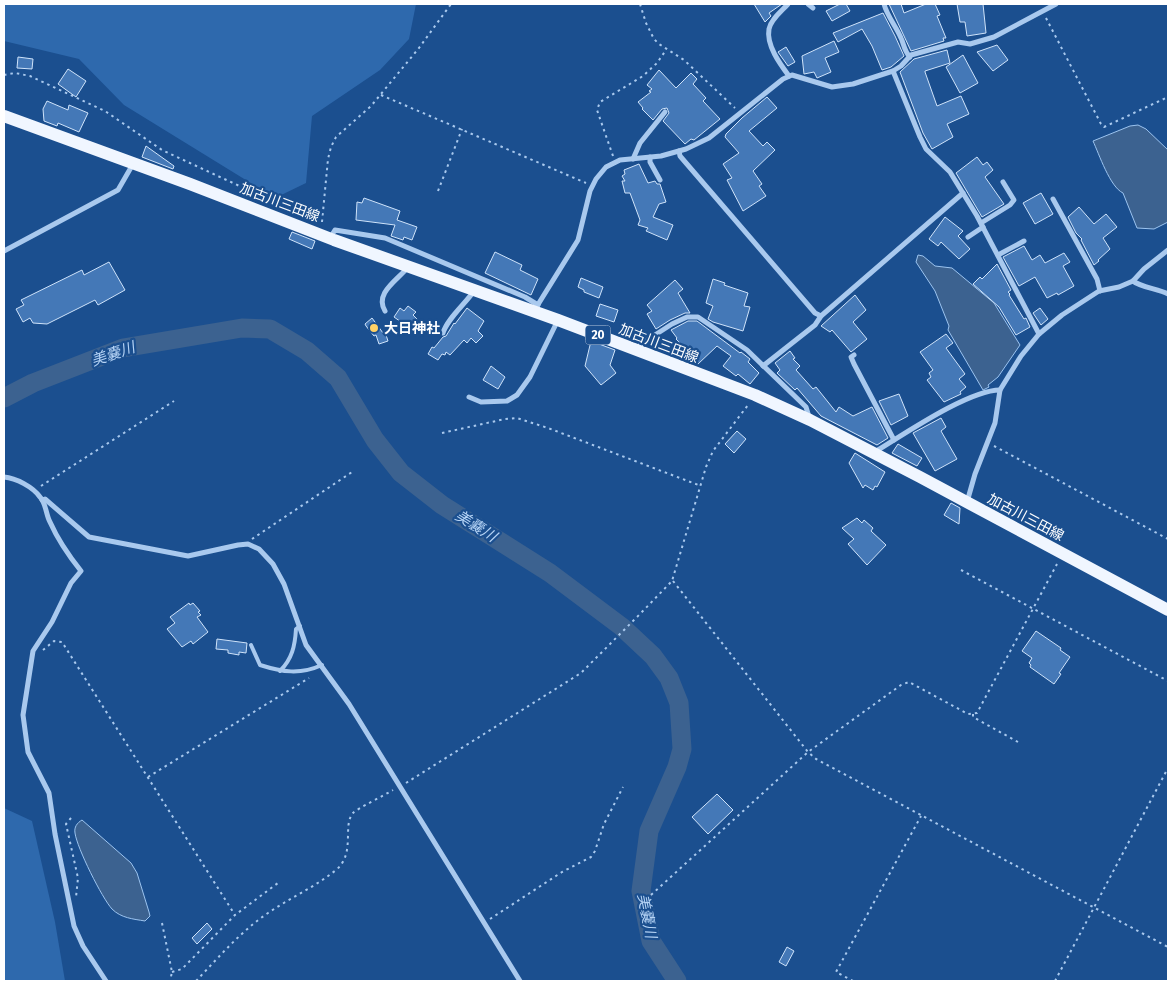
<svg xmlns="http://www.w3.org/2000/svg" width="1172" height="985" font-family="'Fira Sans','Noto Sans JP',sans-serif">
  <rect width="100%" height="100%" fill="#1b4f8f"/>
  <!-- green -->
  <g fill="#2e69ad">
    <polygon points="4,4 416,4 409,39 380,70 312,116 306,183 275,198 124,105 79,59 4,41"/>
    <polygon points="4,808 32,821 55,922 65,981 4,981"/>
  </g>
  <!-- water -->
  <g fill="#3c6290" stroke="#9cc4f0">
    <path d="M 1138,125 L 1146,129 L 1168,150 L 1168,222 L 1154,229 L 1137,228 L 1123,193 C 1110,187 1099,154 1093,141 L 1130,126 Z"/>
    <polygon points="918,255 923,256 935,266 952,268 994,303 1020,345 998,377 988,385 989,387 983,390 948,330 949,326 935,291 916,262"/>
    <path d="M 82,820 L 131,863 L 137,873 L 149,912 L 150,916 L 145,921 C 133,919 121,918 112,909 C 102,898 77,848 75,833 C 74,827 77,823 82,820 Z"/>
  </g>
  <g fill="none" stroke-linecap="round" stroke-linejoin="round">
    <!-- river -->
    <polyline stroke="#3c6290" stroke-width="19" points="4,398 33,383 123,348 242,328 270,329 307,351 338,378 375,440 401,473 442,505 550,573 622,627 653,656 669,678 679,703 682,749 677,767 649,831 641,891 651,941 677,981"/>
  </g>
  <!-- building -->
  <g fill="#4478b7" stroke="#cfe3fa">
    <polygon points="754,4 782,4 769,13 771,16 765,22"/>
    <polygon points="840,4 846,4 850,11 832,21 826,11"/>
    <polygon points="889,4 901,4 904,13 926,4 935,4 940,15 937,16 946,38 943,38 944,41 911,51"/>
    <polygon points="957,4 983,4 986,33 967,36 965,22 960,22"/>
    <polygon points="883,13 895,36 904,56 891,67 882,70 872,46 862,29 838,42 833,33"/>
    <polygon points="834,41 839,52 825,58 831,72 817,78 814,72 804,74 802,56"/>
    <polygon points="997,45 1008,60 993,71 977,52"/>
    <polygon points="786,47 795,62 788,66 778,52"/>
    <polygon points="947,50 950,63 925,71 925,72 937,106 961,96 969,114 947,124 953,137 932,149 923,133 900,72 914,59"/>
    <polygon points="963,55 978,83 960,93 946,67"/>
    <polygon points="18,57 33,59 32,69 17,68"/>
    <polygon points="68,69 86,81 76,97 58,84"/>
    <polygon points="659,70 676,88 691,73 697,79 693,84 706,98 703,101 720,119 694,140 691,139 685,144 663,121 669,113 667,108 662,109 653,120 642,109 643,108 638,102 651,92 649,91 652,89 647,85"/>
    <polygon points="767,97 777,108 749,131 763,146 767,142 775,150 753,171 762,184 759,186 766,196 743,211 727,180 732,178 723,164 739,153 725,137 726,134 742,118"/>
    <polygon points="47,101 68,110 69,105 88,113 79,132 58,123 57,126 44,121 43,109"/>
    <polygon points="146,146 174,166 173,169 142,157"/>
    <polygon points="977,157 983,165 987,162 993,170 985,177 1004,204 982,217 956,173"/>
    <polygon points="639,164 648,183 655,181 657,184 660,184 666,202 659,204 653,217 673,225 667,240 646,231 648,228 638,225 640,220 630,193 625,193 622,181 625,181 622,176 625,174 624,170"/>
    <polygon points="1041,193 1053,214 1035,224 1023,203"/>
    <polygon points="364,198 400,211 397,220 417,227 412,240 404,237 403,240 391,236 395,225 356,220 357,202 362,203"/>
    <polygon points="1079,207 1094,224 1106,214 1117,227 1103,238 1110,249 1098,260 1099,261 1094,265 1081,240 1082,239 1076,233 1068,217"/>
    <polygon points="945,217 963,231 958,236 970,249 959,259 941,242 938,246 929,239"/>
    <polygon points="292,232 315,241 312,249 289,239"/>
    <polygon points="1024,246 1032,260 1040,255 1045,263 1064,253 1070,262 1063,266 1074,286 1058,295 1057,293 1047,298 1035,277 1019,286 1003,257"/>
    <polygon points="495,252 522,265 520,270 538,279 531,295 485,273"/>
    <polygon points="109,262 125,290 98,305 95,300 47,324 33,323 30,318 23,322 16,309 24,305 21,300 82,270 84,275"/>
    <polygon points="997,264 1011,290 1008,292 1010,294 1009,295 1024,319 1026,318 1030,327 1016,335 999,307 973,284 980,277 982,279"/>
    <polygon points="581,278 603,287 599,298 584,292 584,290 578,287"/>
    <polygon points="713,279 725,283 724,285 748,293 744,306 750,307 743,331 713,322 708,319 713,306 706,303"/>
    <polygon points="675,280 683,289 678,293 690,313 685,313 670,320 656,329 647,314 652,311 647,305"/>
    <polygon points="855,295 866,310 853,322 867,339 851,352 832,330 830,332 821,326"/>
    <polygon points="600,304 618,310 614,322 596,316"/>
    <polygon points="408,306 416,312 413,315 417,319 411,329 394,317 400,308 404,311"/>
    <polygon points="467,308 484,321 478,331 483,336 476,343 471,338 467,343 464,340 450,355 446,352 445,355 442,354 438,360 428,354 432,347 434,348 443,337 446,336 454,323 455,324"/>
    <polygon points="1040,308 1048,319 1041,325 1033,313"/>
    <polygon points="372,318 383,333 385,332 388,341 379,344 376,335 374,336 366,326 365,324"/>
    <polygon points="688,321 697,321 740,353 741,352 750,359 748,362 759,373 750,384 738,374 736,376 723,366 731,356 717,346 698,364 685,353 688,351 676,339 677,338 671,330"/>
    <polygon points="946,334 953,343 946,348 965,374 959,379 966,387 960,392 961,394 944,402 927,380 931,377 929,373 933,370 920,352"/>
    <polygon points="591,341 615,350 610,365 616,373 601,385 585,366"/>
    <polygon points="790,351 795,358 793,359 800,366 796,370 813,389 816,387 836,412 839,407 853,416 872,407 888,438 877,445 821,416 797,388 795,390 777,373 780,370 775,363"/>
    <polygon points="491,366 505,377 498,389 483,380"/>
    <polygon points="899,394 908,416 891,425 879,401"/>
    <polygon points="941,418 946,427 941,431 957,459 935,471 913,433"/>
    <polygon points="737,431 746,439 734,453 725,444"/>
    <polygon points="898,444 922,458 917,466 892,453"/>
    <polygon points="855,453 885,472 877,487 875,486 873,490 865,485 863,488 849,463"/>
    <polygon points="951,503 960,508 959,524 944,515"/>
    <polygon points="857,518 862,523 864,520 873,528 871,531 886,545 867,565 848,544 854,539 842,528"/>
    <polygon points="189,603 190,605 193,603 200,611 198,612 201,615 197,617 208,632 193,644 191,641 182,647 167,629 175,623 170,617"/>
    <polygon points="1036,631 1061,648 1060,650 1070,657 1059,673 1061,674 1054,684 1030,667 1031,665 1029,663 1032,658 1022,651"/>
    <polygon points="217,639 247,643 246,653 239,652 239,655 228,653 228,650 216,649"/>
    <polygon points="717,794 733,810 708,834 692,817"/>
    <polygon points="207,923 212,929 197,944 192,938"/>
    <polygon points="787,947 794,951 786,966 779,962"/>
  </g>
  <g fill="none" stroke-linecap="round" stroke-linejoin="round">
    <!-- path -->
    <g stroke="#a9c9ee" stroke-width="2" stroke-dasharray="2.5 4" stroke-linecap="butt">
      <polyline points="640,4 646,23 654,39 659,44 684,60 735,108"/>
      <polyline points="1046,18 1101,124 1104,127 1168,97"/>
      <polyline points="4,75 15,73 30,76 105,111 162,150 248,190 255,196"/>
      <polyline points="381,95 586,183"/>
      <polyline points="613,156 597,110 600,102 643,76 657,63 666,50"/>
      <polyline points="438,191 462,129"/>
      <polyline points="322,222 328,159 331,147 336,137 371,106 419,48 451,4"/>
      <polyline points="442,433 505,419 517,418 548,428 701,486"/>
      <polyline points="994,446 1168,539"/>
      <polyline points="41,486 174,401"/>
      <polyline points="252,539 352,472"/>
      <polyline points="961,570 1168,681"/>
      <polyline points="673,581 808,752 816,759 1168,947"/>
      <polyline points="43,650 54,641 62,642 235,915"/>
      <polyline points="973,714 973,717 1018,742"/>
      <polyline points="148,777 309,678"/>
      <polyline points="406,783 581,673 639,615 672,581 706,467 713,451 748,405"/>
      <polyline points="71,818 66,824 78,878 76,897"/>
      <polyline points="651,895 808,752 901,685 909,682 968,714 977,713 1057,564"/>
      <polyline points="490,919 562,872 591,857 595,851 604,824 623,787"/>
      <polyline points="162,923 172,972 170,981"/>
      <polyline points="172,972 182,969 235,915 278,883"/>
      <path d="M 196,981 C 219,957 240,932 268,913 C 290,898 315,887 336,870 C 356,853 342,826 353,813 C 358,808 385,795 393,790"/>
      <polyline points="853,981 836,972 921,816"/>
      <polyline points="1055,981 1168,768"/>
    </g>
    <!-- lane -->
    <g stroke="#a9c9ee" stroke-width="4">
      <path d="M 251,645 L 260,665 C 282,672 300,675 322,665"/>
      <path d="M 280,671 C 292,659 295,646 296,629 L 300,626"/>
    </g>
    <!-- street -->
    <g stroke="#a9c9ee" stroke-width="5">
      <path d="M 788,4 C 782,11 771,19 769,29 C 766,45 780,64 789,76"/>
      <polyline points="808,4 813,8"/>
      <path d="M 884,4 C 887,16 896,26 901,38 C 904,44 904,51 910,57"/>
      <polyline points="893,71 920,137 926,149 950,172 977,216 1039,334"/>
      <polyline points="679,151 680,156 815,313 821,316"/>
      <polyline points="650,157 650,162 660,180"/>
      <polyline points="633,159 640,143 665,112"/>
      <polyline points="1053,199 1097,279 1100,291"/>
      <polyline points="981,223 1010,205 1014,200 1003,182"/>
      <polyline points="968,237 983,227"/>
      <polyline points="330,238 335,230 385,238 525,297 538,305"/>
      <polyline points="4,251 118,190 133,164"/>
      <polyline points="998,255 1024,241"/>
      <path d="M 1133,281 C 1140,287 1158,289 1168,294"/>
      <path d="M 385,311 C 374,293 398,280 408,267"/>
      <polyline points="534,311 578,240 590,191 596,179 606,167 620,160 661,156 686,149 709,138 783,79 792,75 832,87 853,84 893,71 901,66 911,55 958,42 970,44 994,37 1056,4"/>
      <path d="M 443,333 C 447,319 465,304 474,291"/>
      <polyline points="637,350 641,344 672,324 687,317 698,317 747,350 806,407 809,417"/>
      <polyline points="854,355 851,357 854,364 894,440"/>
      <polyline points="763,366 815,325 821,316 963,193"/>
      <polyline points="469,397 481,402 507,401 517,395 530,377 558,320"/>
      <path d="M 875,454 L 878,450 C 906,433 969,390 1000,390"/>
      <path d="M 4,477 C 16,478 33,487 40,497 C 46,503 46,515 50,522 C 58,540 69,556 81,571 L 71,583 L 52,622 L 33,651 L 23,715 L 28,752 L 49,793 L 55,834 L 74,926 L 83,946 L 106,981"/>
      <polyline points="42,500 45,499 89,537 188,556 238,545 248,544 259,549 273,564 284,584 306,645 349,704 520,981"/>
      <polyline points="967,502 975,474 995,423 1000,390 1021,356 1039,334 1062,315 1099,291 1119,287 1133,281 1144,269 1168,250"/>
    </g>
    <!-- primary -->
    <polyline stroke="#f0f6ff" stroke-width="12" points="4,116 190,184 334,240 558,320 755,395 810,420 920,477 1168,610"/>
  </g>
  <!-- markers -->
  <circle fill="#ffd166" stroke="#1b4f8f" stroke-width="2" cx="374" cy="328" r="5"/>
  <g text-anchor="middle" stroke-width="4.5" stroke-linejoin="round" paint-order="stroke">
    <!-- shield labels -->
    <rect fill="#1b4f8f" stroke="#bbcadd" stroke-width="1" x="585.5" y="325.5" width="25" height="19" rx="4"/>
    <g font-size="12" font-weight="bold" fill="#fff">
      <text x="598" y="339">20</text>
    </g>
    <!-- street labels -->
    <g font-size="14" fill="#fff" stroke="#1b4f8f">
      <text transform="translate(280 202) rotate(21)" y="5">加古川三田線</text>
      <text transform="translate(659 343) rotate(21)" y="5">加古川三田線</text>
      <text transform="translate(1026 517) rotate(28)" y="5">加古川三田線</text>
    </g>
    <!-- poi labels -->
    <g font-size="14" font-weight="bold" fill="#fff" stroke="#1b4f8f" text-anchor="start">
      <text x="384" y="333">大日神社</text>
    </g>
    <!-- water labels -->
    <g font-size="15" font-style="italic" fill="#b5d3f5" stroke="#1b4f8f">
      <text transform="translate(113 354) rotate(-19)" y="5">美嚢川</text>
      <text transform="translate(476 526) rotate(32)" y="5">美嚢川</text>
      <text transform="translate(647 916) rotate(79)" y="5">美嚢川</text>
    </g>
  </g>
  <!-- border -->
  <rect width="1172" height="985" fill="none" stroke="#ffffff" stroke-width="10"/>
</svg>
